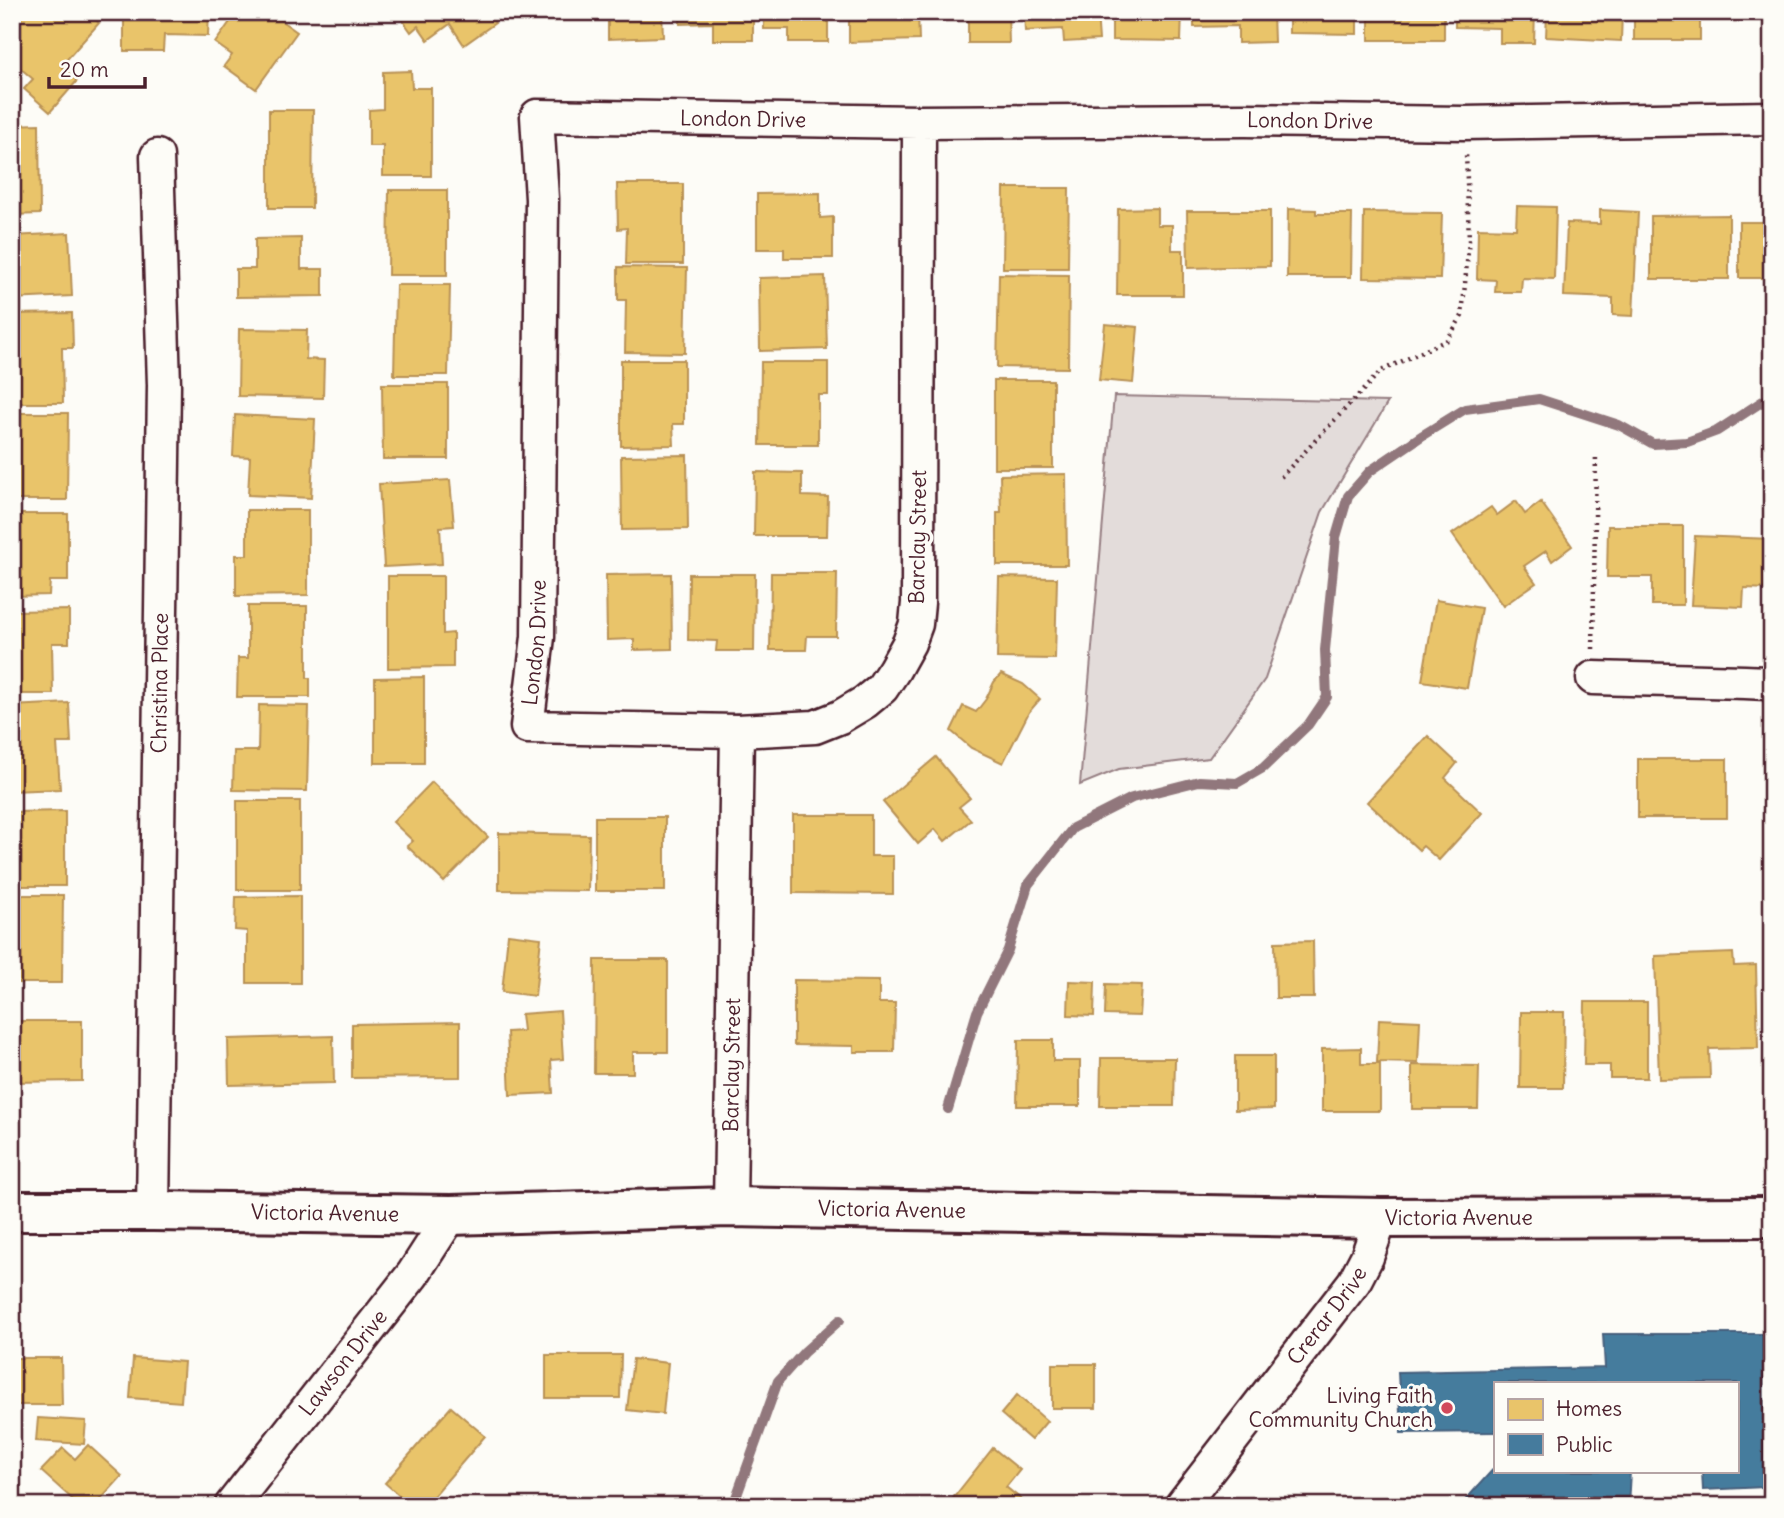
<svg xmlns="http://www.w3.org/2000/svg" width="1784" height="1518" font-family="Delius,sans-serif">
  <rect width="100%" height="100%" fill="#fdfcf7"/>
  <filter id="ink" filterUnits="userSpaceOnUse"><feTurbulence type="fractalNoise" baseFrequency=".0143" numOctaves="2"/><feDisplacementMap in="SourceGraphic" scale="14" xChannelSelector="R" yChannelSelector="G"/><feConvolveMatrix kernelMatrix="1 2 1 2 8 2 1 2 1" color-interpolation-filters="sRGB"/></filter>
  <g filter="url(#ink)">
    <!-- green -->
    <polygon fill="#e3dcda" stroke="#967e82" stroke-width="2" points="1114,396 1388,402 1322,512 1265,679 1209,758 1119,769 1080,785"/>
    <!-- homes -->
    <g fill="#e9c46a" stroke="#b99257" stroke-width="2">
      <polygon points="25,12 87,12 99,23 61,66 77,81 50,112 24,89 33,79 12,61 12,26"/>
      <polygon points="124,12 209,12 208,36 164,35 163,51 124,51"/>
      <polygon points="237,12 269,12 297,32 256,89 224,66 232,55 215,43"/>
      <polygon points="397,12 487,12 495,23 464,45 450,24 428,40 418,26 411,32"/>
      <polygon points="494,12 577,12 577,19 493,18"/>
      <polygon points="608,12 662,12 663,37 608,39"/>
      <polygon points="680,12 753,12 753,40 713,40 713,23 680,24"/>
      <polygon points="764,12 828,12 828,42 789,42 789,29 764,29"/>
      <polygon points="849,12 918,12 919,40 849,42"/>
      <polygon points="935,12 1008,12 1009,43 968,43 968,19 935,19"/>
      <polygon points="1024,12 1097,12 1099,40 1064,42 1063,29 1025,31"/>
      <polygon points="1112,12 1182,12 1181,41 1112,40"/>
      <polygon points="1194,12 1273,12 1274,42 1238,43 1238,26 1194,27"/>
      <polygon points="1289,12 1357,12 1357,34 1289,33"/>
      <rect x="1369" y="12" width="75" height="28"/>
      <polygon points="1455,12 1535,12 1534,43 1500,43 1500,28 1455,27"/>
      <polygon points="1547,12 1622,12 1621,41 1546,37"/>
      <rect x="1634" y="12" width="66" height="28"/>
      <polygon points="411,71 412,88 431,88 431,176 383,176 383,146 369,146 369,110 383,109 383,72"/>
      <polygon points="269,110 313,110 312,208 269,208"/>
      <polygon points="39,124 40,214 12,215 12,125"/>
      <polygon points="617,184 683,184 683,264 626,264 627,228 618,229"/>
      <polygon points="1004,188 1069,188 1068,268 1003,268"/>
      <polygon points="389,190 447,190 447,275 388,275"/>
      <polygon points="820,193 820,218 833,217 833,258 784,258 784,249 757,249 757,194"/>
      <polygon points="1517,206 1556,207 1554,279 1522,278 1521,292 1495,292 1496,280 1477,279 1478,228 1516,229"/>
      <polygon points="1157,208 1157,225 1172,225 1172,250 1183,250 1183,295 1117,295 1118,209"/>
      <polygon points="1288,209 1316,210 1316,214 1352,214 1351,277 1287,277"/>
      <polygon points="1600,210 1638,212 1633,316 1613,315 1613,298 1564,296 1567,223 1600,224"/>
      <polygon points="1187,211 1270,211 1270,266 1188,268"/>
      <polygon points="1364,212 1442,213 1440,279 1363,278"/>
      <polygon points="1729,215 1729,279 1651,279 1651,216"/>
      <polygon points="1739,222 1767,222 1767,230 1772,229 1772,278 1739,278"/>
      <polygon points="69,233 72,296 12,299 12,236"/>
      <polygon points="301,238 301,269 323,269 323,296 236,297 236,269 255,269 255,239"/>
      <polygon points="618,267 687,268 685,353 625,352 626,300 618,300"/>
      <polygon points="999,274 1069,275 1068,368 997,367"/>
      <polygon points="825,276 827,349 760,351 759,278"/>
      <polygon points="396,285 450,285 448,375 394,375"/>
      <polygon points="72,313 73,348 62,348 63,403 12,403 12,314"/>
      <polygon points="1105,324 1138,327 1133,383 1099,380"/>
      <polygon points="239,329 307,330 306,359 324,360 323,398 238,396"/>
      <polygon points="621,360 684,360 684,424 673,424 674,445 621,446"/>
      <polygon points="761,362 828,362 828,395 818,395 818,445 760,445"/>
      <rect x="994" y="380" width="59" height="88"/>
      <polygon points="382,384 448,384 448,459 383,459"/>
      <polygon points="12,413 68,413 67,500 12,500"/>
      <polygon points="235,415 315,419 311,498 248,495 250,457 233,456"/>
      <polygon points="687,455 688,529 622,530 621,456"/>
      <polygon points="755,472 802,473 802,496 828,497 827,536 754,536"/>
      <polygon points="1066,474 1067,565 997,565 997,513 1001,513 1000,475"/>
      <polygon points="450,480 454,526 440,527 442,564 384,567 379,484"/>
      <polygon points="1516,501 1525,514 1541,502 1572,546 1552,561 1546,551 1524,566 1536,583 1503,606 1452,534 1491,507 1497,515"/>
      <polygon points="247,510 308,510 308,595 236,596 236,555 247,555"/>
      <polygon points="12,514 68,514 68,581 50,581 49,595 12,596"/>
      <polygon points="1608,526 1683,526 1683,605 1652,605 1652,577 1607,577"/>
      <polygon points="1695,536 1772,539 1769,589 1744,588 1743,607 1691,605"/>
      <polygon points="771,573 837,573 836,636 807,636 806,650 770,650"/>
      <polygon points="671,574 672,649 634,650 634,639 607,640 606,575"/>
      <polygon points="689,574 755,574 754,651 716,651 717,641 688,640"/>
      <polygon points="388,576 443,576 443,634 453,633 453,667 388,668"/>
      <polygon points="999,577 1057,578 1055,659 997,658"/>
      <polygon points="1436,600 1481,608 1467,688 1422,681"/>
      <polygon points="248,606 307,606 307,678 310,678 310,697 237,697 238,658 248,658"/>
      <polygon points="69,610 69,643 52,643 53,694 12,694 12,611"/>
      <polygon points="1001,674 1023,684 1040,699 1029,712 1003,763 971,748 951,731 963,706 976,712 986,699 994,682"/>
      <polygon points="424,677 424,763 375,763 375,678"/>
      <polygon points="69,703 71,743 57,743 60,789 12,791 12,706"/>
      <polygon points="259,705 309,706 307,791 233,790 234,751 258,751"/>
      <polygon points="1428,736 1457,763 1445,778 1482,813 1439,860 1423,846 1419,850 1367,802"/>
      <polygon points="936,757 970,798 959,807 971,820 945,841 935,829 918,844 883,802"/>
      <rect x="1638" y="759" width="89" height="59"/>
      <polygon points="432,782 488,837 444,882 407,846 413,841 393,822"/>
      <rect x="237" y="801" width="63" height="89"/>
      <polygon points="65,811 65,886 12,886 12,812"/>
      <polygon points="793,815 871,815 871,856 893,856 893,894 793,893"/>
      <rect x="595" y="817" width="70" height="74"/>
      <polygon points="499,833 589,835 588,891 499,890"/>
      <polygon points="12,895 63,895 62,983 12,983"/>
      <polygon points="300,896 300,983 247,983 247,931 235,930 236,897"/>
      <polygon points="508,934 541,938 535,996 502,992"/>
      <polygon points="1313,941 1314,998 1276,998 1275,942"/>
      <polygon points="1733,953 1734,966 1756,965 1758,1048 1709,1049 1710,1078 1659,1079 1655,956"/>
      <polygon points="595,960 668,960 668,1052 633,1052 633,1073 594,1073"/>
      <polygon points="794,980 879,981 879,1003 895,1003 894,1052 854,1052 854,1046 794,1045"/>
      <polygon points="1069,981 1095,982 1094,1016 1068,1015"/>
      <polygon points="1106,984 1142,985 1140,1016 1105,1015"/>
      <polygon points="1585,1002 1647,1002 1647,1078 1610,1078 1610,1065 1584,1065"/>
      <polygon points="560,1011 563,1059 551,1060 553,1093 510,1095 507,1032 523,1031 521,1014"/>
      <polygon points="1521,1012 1564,1012 1563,1088 1520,1088"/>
      <polygon points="1379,1019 1420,1021 1418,1063 1377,1062"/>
      <polygon points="12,1021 82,1021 82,1081 12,1082"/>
      <polygon points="460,1022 460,1077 352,1078 352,1024"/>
      <polygon points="333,1036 334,1083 229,1085 228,1039"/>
      <polygon points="1018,1040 1053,1040 1053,1061 1080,1061 1080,1106 1017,1106"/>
      <polygon points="1361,1048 1361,1064 1380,1064 1380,1111 1322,1111 1322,1049"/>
      <polygon points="1235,1056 1274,1056 1274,1109 1235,1110"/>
      <polygon points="1101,1058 1175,1058 1174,1106 1100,1106"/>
      <polygon points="1412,1065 1479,1066 1478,1109 1412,1109"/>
      <polygon points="546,1355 621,1355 620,1398 546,1398"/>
      <polygon points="12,1358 61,1358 62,1405 12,1405"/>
      <polygon points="133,1358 184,1362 181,1402 130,1398"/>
      <polygon points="633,1359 668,1363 663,1414 627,1410"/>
      <rect x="1052" y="1364" width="44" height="44"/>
      <polygon points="1017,1395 1047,1421 1031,1440 1001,1414"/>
      <polygon points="451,1407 485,1436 425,1506 411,1506 385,1483"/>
      <polygon points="38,1418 86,1421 84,1444 36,1441"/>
      <polygon points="88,1445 122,1476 95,1506 80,1506 41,1471 63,1448 75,1459"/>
      <polygon points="993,1448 1020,1470 1006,1487 1022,1500 1017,1506 947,1506"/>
    </g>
    <!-- public -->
    <g fill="#457b9d" stroke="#465f7b" stroke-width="2">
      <polygon points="1603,1334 1763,1334 1764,1487 1703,1490 1702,1471 1737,1471 1737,1383 1495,1383 1495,1432 1401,1433 1398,1372 1605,1368"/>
      <polygon points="1495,1467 1495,1471 1630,1471 1628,1506 1460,1506"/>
    </g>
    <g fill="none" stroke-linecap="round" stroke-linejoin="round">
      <!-- stream -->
      <g stroke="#91777b" stroke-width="10">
        <polyline points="948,1109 977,1012 1008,950 1028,885 1073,828 1132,798 1199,781 1237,783 1263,768 1308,725 1327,697 1325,650 1336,537 1348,496 1370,471 1423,435 1465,409 1539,399 1619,425 1653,444 1687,442 1717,431 1763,401 1772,398"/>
        <polyline points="733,1506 778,1381 804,1352 840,1320"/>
      </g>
      <!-- street casing -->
      <g stroke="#4a1f2b" stroke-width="37">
        <g id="street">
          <path id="s1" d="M 919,122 L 918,603 L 916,624 L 909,643 L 894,670 L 882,688 L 865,702 L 840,717 L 815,727 L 737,731 L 527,727 L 538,637 L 542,199 L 537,116 L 919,122 L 1245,120 L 1464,123 L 1772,118"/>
          <polyline points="1593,678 1745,682 1766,683 1772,686"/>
          <path id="s2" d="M 730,1207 L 737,731"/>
          <path id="s3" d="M 153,1211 L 164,385 L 157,156"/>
          <path id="s4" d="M 231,1506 L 413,1274 L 451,1215"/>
          <path id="s5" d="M 1181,1506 L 1354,1282 L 1367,1257 L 1381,1218"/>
        </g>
      </g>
      <!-- secondary casing -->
      <g stroke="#4a1f2b" stroke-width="44">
        <g id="secondary">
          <path id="s6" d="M 12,1211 L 153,1211 L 451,1215 L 730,1207 L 1381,1218 L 1772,1217"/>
        </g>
      </g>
      <!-- path -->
      <g stroke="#4a1f2b" stroke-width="4.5" stroke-dasharray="2 5" stroke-linecap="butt">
        <polyline points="1281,477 1381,371 1447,340 1462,316 1469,241 1466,152"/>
        <polyline points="1593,649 1596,453"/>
      </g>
      <!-- street -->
      <use href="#street" stroke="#fdfcf7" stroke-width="32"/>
      <!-- secondary -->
      <use href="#secondary" stroke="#fdfcf7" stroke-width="38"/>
    </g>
  </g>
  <!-- markers -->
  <circle fill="#d1495b" stroke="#fdfcf7" stroke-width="2.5" cx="1447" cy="1408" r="7"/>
  <g text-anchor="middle" stroke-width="7" stroke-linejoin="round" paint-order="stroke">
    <!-- street labels -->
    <g font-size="21" fill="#4a1f2b" stroke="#fdfcf7">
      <text dy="7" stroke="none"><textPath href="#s1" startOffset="1759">London Drive</textPath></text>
      <text dy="7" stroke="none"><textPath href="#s1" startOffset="2326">London Drive</textPath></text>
      <text transform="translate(918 537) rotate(-89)" y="7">Barclay Street</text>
      <text dy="7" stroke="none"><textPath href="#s1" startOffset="1026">London Drive</textPath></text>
      <text dy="7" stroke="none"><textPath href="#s3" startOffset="528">Christina Place</textPath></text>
      <text dy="7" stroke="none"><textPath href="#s2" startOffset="142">Barclay Street</textPath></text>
      <text dy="7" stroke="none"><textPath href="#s6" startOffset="880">Victoria Avenue</textPath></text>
      <text dy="7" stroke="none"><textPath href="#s6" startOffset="313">Victoria Avenue</textPath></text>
      <text dy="7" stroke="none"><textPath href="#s6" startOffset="1447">Victoria Avenue</textPath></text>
      <text dy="7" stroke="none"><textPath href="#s5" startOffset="240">Crerar Drive</textPath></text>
      <text dy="7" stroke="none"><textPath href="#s4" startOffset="182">Lawson Drive</textPath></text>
    </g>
    <!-- poi labels -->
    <g font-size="21" fill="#4a1f2b" stroke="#fdfcf7" text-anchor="end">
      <text x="1433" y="1403">Living Faith<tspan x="1433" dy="24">Community Church</tspan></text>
    </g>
  </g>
  <!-- margin -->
  <rect width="1784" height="1518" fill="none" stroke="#fdfcf7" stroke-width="42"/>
  <rect x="21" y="21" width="1742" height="1476" fill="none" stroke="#4a1f2b" stroke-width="2.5" filter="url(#ink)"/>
  <!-- legend -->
  <rect x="1494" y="1382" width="245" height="91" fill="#fdfcf7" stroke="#b5a4a5" stroke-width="2"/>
  <rect x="1508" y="1399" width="35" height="21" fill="#e9c46a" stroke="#b5a4a5" stroke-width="2"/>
  <text x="1556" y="1416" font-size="21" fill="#4a1f2b">Homes</text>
  <rect x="1508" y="1434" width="35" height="21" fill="#457b9d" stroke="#b5a4a5" stroke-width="2"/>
  <text x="1556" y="1452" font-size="21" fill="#4a1f2b">Public</text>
  <!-- scale -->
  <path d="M49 77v10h96v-10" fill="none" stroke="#4a1f2b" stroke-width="3.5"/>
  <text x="60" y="77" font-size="21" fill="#4a1f2b" stroke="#fdfcf7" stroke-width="5" paint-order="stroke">20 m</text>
</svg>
